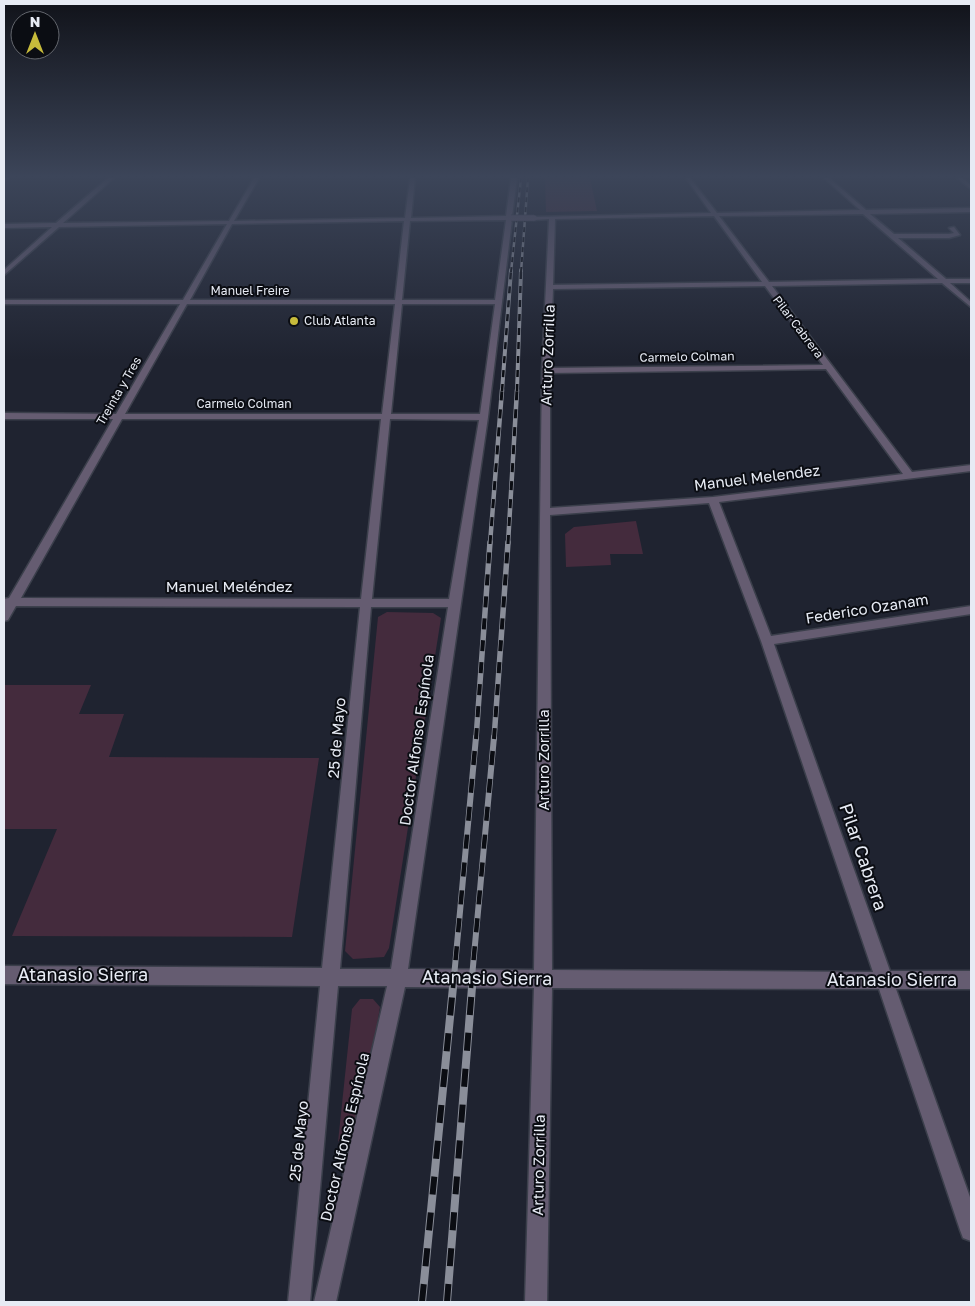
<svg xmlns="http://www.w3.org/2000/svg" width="975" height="1306" font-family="'Golos Text',sans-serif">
  <rect width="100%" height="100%" fill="#1f2330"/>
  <!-- green -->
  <g fill="#442b3d">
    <polygon points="545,178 590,178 597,211 546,212"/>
    <polygon points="636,521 643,554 610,554 611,565 566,567 565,534 574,527"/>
    <polygon points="387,612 433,613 441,618 389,948 384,957 353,959 345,951 378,617"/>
    <polygon points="4,685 91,685 79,714 124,714 109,757 319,758 292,937 12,936 57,829 4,829"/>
    <polygon points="360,999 373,999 380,1007 363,1112 338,1142 352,1009"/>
  </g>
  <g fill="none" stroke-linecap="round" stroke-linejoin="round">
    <!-- minor casing -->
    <g stroke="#3b3f4b" stroke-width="3">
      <g id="minor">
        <polygon points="4,178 9,178 4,181"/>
        <path d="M 108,178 L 114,178 L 63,223 L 229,221 L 254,178 L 259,178 L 234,221 L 405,218 L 410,178 L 415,178 L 411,218 L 506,216 L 511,178 L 517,178 L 512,217 L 514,218 L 512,220 L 488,417 L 408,969 L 534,970 L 542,371 L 549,219 L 534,220 L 532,217 L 711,213 L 686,178 L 690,178 L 717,213 L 860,210 L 824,178 L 829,178 L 866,210 L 971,208 L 971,212 L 870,214 L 894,234 L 949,234 L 954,233 L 949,228 L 954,227 L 960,235 L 949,238 L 898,238 L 946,279 L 971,279 L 971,283 L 950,283 L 971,302 L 971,307 L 942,283 L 772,286 L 912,472 L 971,465 L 971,471 L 719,502 L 771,636 L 971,606 L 971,614 L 774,644 L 890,971 L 971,971 L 971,989 L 896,989 L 971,1200 L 971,1241 L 963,1238 L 960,1230 L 879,989 L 552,988 L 547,1302 L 525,1302 L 534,988 L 405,987 L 336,1302 L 314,1302 L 387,986 L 338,986 L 310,1302 L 288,1302 L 320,986 L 4,984 L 4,966 L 322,968 L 360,607 L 16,606 L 8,620 L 4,621 L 4,599 L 9,598 L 113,419 L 4,419 L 4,413 L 116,414 L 180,304 L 4,304 L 4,300 L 183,300 L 227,224 L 59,227 L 4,275 L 4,270 L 52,227 L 4,228 L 4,224 L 56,223 ZM 863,214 L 938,279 L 769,282 L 719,216 ZM 714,216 L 762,282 L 553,285 L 555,219 ZM 506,220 L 495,300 L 402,300 L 410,221 ZM 404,221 L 395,300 L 190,300 L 232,224 ZM 765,286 L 823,365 L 550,368 L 553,289 ZM 187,304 L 395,304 L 382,414 L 125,414 ZM 402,304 L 495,304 L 480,414 L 391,414 ZM 826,369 L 903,474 L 713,497 L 550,508 L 550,373 ZM 122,419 L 381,419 L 361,599 L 21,598 ZM 390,419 L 479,420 L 449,599 L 372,599 ZM 709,503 L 761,641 L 873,972 L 552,970 L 550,515 ZM 371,607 L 448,607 L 391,969 L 340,969 Z"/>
        <polygon points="957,178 962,178 971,185 971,189"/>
      </g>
    </g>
    <!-- minor -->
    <use href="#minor" fill="#655c71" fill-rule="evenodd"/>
    <!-- rail-far5 casing -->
    <g stroke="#8a8e99" stroke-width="2.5">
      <g id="rail-far5">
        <polyline points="511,272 521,178"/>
        <polyline points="521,272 528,178"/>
      </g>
    </g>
    <!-- rail-far4 casing -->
    <g stroke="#8a8e99" stroke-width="4">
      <g id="rail-far4">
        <polyline points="502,391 511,270"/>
        <polyline points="517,391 521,270"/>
      </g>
    </g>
    <!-- rail-far3 casing -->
    <g stroke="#8a8e99" stroke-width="4.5">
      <g id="rail-far3">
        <polyline points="490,544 502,390"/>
        <polyline points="508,544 517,390"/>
      </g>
    </g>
    <!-- rail-far2 casing -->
    <g stroke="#8a8e99" stroke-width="5.5">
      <g id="rail-far2">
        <polyline points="476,739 490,542"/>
        <polyline points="494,739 508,542"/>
      </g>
    </g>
    <!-- rail-far1 casing -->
    <g stroke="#8a8e99" stroke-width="6">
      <g id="rail-far1">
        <polyline points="453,988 476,737"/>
        <polyline points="471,988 494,737"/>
      </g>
    </g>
    <!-- rail casing -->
    <g stroke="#8a8e99" stroke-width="8">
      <g id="rail">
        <polyline points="422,1302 453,987"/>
        <polyline points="447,1302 472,987"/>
      </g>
    </g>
    <!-- rail-far5 -->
    <use href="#rail-far5" stroke="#0b0d13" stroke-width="2" stroke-dasharray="5" stroke-linecap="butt"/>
    <!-- rail-far4 -->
    <use href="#rail-far4" stroke="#0b0d13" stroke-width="2.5" stroke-dasharray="7" stroke-linecap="butt"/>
    <!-- rail-far3 -->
    <use href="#rail-far3" stroke="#0b0d13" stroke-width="3" stroke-dasharray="9" stroke-linecap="butt"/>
    <!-- rail-far2 -->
    <use href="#rail-far2" stroke="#0b0d13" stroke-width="4" stroke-dasharray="11" stroke-linecap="butt"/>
    <!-- rail-far1 -->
    <use href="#rail-far1" stroke="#0b0d13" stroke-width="4.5" stroke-dasharray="14" stroke-linecap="butt"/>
    <!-- rail -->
    <use href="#rail" stroke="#0b0d13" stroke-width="6" stroke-dasharray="18" stroke-linecap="butt"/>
    <!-- minor-bridge casing -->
    <g stroke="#3b3f4b" stroke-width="7" stroke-linecap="butt">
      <polyline id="minor-bridge" points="511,218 534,218"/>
    </g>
    <!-- minor-bridge -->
    <use href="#minor-bridge" stroke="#655c71" stroke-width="5.5"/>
  </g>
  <!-- sky -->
  <linearGradient id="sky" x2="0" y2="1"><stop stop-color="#11131a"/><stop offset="0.49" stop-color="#3c4559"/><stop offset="1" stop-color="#3c4559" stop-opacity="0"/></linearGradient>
  <rect width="975" height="360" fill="url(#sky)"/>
  <!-- markers -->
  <circle fill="#c7bb3b" stroke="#0b0d13" stroke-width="2" cx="294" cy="321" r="5"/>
  <g text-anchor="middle" stroke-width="4" stroke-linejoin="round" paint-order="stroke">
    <!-- far-street labels -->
    <g font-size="12" fill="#e7ebf4" stroke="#0b0d13">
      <text x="250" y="295">Manuel Freire</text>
      <text transform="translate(798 327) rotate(53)" y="4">Pilar Cabrera</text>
      <text transform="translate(687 357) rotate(-1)" y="4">Carmelo Colman</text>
      <text transform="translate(119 391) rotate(-60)" y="4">Treinta y Tres</text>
      <text x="244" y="408">Carmelo Colman</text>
    </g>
    <!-- far-poi labels -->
    <g font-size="12" fill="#e7ebf4" stroke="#0b0d13" text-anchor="start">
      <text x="304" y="325">Club Atlanta</text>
    </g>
    <!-- street labels -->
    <g font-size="15" fill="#e7ebf4" stroke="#0b0d13">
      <text transform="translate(548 355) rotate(-88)" y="5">Arturo Zorrilla</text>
      <text transform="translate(757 478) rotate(-7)" y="5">Manuel Melendez</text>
      <text x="229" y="592">Manuel Meléndez</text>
      <text transform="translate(867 609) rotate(-9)" y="5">Federico Ozanam</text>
      <text transform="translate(337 738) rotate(-85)" y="5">25 de Mayo</text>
      <text transform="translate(417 740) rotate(-82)" y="5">Doctor Alfonso Espínola</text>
      <text transform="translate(544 760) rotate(-90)" y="5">Arturo Zorrilla</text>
      <text transform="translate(345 1137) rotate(-77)" y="5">Doctor Alfonso Espínola</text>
      <text transform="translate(299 1141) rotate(-84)" y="5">25 de Mayo</text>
      <text transform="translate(539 1165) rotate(-89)" y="5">Arturo Zorrilla</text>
    </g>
    <!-- near-street labels -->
    <g font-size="18" fill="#e7ebf4" stroke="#0b0d13">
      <text transform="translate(863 857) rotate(71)" y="6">Pilar Cabrera</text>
      <text x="83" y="981">Atanasio Sierra</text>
      <text transform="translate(487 978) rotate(1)" y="6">Atanasio Sierra</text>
      <text x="892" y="986">Atanasio Sierra</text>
    </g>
  </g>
  <!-- border -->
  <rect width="975" height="1306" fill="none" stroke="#e7ebf4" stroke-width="10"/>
  <!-- north arrow -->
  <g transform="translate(35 35)"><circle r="24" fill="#0b0d13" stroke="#63666d"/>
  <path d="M0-4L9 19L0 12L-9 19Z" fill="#c7bb3b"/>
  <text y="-8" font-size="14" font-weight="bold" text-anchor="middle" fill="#e7ebf4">N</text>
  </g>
</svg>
